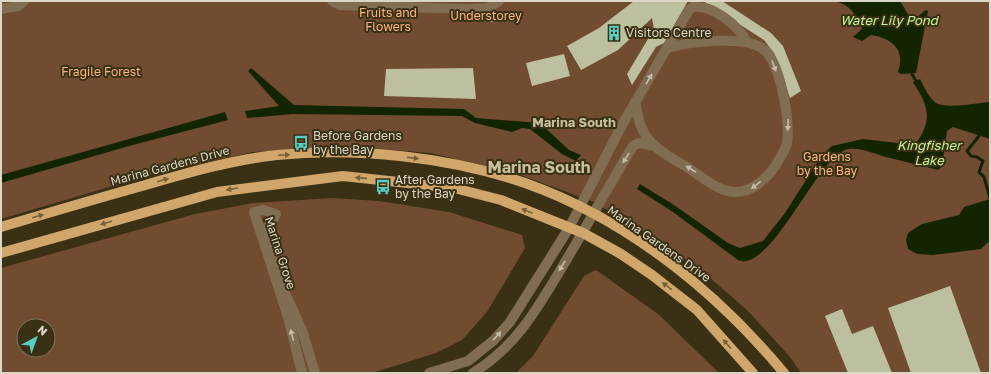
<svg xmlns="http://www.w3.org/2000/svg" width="991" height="374" font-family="'Golos Text',sans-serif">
  <rect width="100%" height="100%" fill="#3a3114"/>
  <!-- green -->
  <g fill="#724c30" fill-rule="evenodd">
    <polygon points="1,1 990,1 990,373 801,373 790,357 748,311 701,270 649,235 594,202 518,174 431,153 344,146 253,152 153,174 1,219"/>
    <path d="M 332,198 L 379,201 L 449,212 L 522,235 L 525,248 L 487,312 L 462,340 L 436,353 L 372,373 L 1,373 L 1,268 L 195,214 L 253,203 ZM 24,326 L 48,326 L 48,350 L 24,350 Z"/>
    <polygon points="596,270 658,314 719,373 516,373 533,356 584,276"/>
  </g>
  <!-- water -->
  <g fill="#132400">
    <path d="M 833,1 L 900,1 L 912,21 L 926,10 L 928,11 L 916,73 L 901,74 L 898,72 C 906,50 892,38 871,35 L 862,41 L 853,37 L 862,29 C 857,15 849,3 833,1 Z"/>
    <polygon points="251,68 294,105 464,109 476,118 540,123 569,150 581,155 576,161 562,154 530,129 522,128 512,132 475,123 462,116 292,114 247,118 245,111 279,106 248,71"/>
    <path d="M 920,79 C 924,87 929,98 936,103 C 946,109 978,103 990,102 L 990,139 L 953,127 L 947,131 L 942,167 L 938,170 C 922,166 906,162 890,158 C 878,155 861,147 848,149 C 818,155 771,274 738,260 L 673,212 L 637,189 L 640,184 L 674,205 L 728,243 L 740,248 L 763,241 L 785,213 L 822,155 L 832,146 L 863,139 L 915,145 C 934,119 928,106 913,82 Z"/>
    <polygon points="225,112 228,120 129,146 1,183 1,175"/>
    <polygon points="990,199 990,243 988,242 981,249 933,255 917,254 908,249 906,240 908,233 922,224 959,215 964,207"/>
  </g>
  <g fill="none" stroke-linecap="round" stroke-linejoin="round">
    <!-- stream -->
    <g stroke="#132400" stroke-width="3">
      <polyline points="912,74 916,81"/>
      <polyline points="979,136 967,151 971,156 977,157 983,161 979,172 984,177 990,198"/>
    </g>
  </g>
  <!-- building -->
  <g fill="#bdc09e">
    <polygon points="634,1 688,1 664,43 656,47 632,85 627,74 654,29 652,18 618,50 581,70 567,46 599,28"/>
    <polygon points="703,1 722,1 771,33 783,46 801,91 790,98 774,53 764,40"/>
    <circle cx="491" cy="16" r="6"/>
    <polygon points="564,54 570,76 532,86 526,63"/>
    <polygon points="473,68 476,99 384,96 386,69"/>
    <polygon points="950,286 981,373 911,373 888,308"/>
    <polygon points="842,309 852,334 873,326 892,373 848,373 825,316"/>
  </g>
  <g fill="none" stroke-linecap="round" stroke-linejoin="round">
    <!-- minor -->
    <g stroke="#816d51" stroke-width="10">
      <polyline points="332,1 340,5 468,9 488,8 499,1"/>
      <polyline points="1,9 18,6 24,1"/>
      <path d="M 635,102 C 637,110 638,119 641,126 C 648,147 672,158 690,169 C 700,176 712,186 724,190 C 749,199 771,176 781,156 C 783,152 787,147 787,143 C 790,121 781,61 762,48 C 742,35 690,42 667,48"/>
      <polyline points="302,373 288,317 254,212 263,210 276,214 264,233 279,280 302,330 315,373"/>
      <path d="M 429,373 L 468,361 L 494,340 L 510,322 L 569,228 L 622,125 L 689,10 L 693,7 C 713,5 738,25 747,42"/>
      <path d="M 473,373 C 515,347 536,311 561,269 C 585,229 608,187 633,146 L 639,143 L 655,146"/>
    </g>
    <!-- major -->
    <g stroke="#d0a66b" stroke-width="10">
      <path d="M 1,227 C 48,213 95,199 142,186 C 187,173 231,160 277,155 C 356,147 450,157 525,183 C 627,219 716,291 784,373"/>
      <polyline points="1,253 217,192 343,176 454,188 501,200 583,233 621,254 652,275 697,310 753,373"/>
    </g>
  </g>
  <!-- one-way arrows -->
  <defs><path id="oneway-solid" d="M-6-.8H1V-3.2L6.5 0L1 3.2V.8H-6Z"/></defs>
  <g fill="#c4bca8">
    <use href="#oneway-solid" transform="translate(774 66) rotate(70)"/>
    <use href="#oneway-solid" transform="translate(649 79) rotate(-60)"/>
    <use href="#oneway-solid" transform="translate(788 125) rotate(92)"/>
    <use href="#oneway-solid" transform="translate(626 158) rotate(122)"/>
    <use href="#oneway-solid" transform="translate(691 169) rotate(-147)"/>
    <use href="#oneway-solid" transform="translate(756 185) rotate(143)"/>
    <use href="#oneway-solid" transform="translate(562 266) rotate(121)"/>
    <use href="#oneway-solid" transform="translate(292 335) rotate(-104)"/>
    <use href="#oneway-solid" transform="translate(497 336) rotate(-47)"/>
  </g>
  <g fill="#766037">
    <use href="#oneway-solid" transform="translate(284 155) rotate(-3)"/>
    <use href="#oneway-solid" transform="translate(413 158) rotate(7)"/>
    <use href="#oneway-solid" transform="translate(361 178) rotate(-175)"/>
    <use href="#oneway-solid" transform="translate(163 180) rotate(-16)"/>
    <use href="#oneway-solid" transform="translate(232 189) rotate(171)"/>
    <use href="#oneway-solid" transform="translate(527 211) rotate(-158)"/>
    <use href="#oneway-solid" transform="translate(38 216) rotate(-16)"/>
    <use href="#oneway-solid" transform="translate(106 223) rotate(164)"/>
    <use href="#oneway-solid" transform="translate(667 286) rotate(-142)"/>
    <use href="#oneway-solid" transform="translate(727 344) rotate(-131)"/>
  </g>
  <!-- icons -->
  <defs>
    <g id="building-bare" transform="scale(1.2)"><path d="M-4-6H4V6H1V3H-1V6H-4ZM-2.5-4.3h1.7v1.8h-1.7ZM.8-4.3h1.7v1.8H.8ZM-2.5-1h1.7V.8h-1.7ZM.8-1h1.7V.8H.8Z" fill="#57cec1" stroke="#3a3114" stroke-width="2.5" paint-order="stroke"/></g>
    <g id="bus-bare" transform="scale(1.2)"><path d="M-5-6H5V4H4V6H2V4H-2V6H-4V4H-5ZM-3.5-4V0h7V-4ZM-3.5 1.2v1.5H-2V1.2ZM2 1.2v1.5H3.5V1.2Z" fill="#57cec1" stroke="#3a3114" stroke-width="2.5" paint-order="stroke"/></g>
  </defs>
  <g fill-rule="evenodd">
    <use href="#building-bare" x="614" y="33"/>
    <use href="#bus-bare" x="301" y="143"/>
    <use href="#bus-bare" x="383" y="187"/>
  </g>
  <g text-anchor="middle" stroke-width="4" stroke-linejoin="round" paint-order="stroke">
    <!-- park labels -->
    <g font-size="12" fill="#ffb580" stroke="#3a3114">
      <text x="388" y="17">Fruits and<tspan x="388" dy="14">Flowers</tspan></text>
      <text x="486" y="20">Understorey</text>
      <text x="101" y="76">Fragile Forest</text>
      <text x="827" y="161">Gardens<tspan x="827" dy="14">by the Bay</tspan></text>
    </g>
    <!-- poi labels -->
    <g font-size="12" fill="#dbd6c5" stroke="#3a3114" text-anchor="start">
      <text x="626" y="37">Visitors Centre</text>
      <text x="313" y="140">Before Gardens<tspan x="313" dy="14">by the Bay</tspan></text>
      <text x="395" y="184">After Gardens<tspan x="395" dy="14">by the Bay</tspan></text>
    </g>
    <!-- street labels -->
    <g font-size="12" fill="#dbd6c5" stroke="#3a3114">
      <text transform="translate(170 166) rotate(-15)" y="4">Marina Gardens Drive</text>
      <text transform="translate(659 244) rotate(35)" y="4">Marina Gardens Drive</text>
      <text transform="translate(280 253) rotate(72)" y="4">Marina Grove</text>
    </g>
    <!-- water labels -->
    <g font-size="13" font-style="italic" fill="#c3f592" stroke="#3a3114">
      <text x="889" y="25">Water Lily Pond</text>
      <text x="929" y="150">Kingfisher<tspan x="929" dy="15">Lake</tspan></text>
    </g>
    <!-- neighbourhood labels -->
    <g font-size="13" font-weight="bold" fill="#c8bf9d" stroke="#3a3114">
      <text x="574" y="127">Marina South</text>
    </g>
    <!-- district labels -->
    <g font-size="16" font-weight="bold" fill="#c8bf9d" stroke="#3a3114">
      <text x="539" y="173">Marina South</text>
    </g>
  </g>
  <!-- border -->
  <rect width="991" height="374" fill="none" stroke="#dbd6c5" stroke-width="4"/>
  <!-- north arrow -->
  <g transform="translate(36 338) rotate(41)"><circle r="19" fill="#3a3114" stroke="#7a735b"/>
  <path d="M0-3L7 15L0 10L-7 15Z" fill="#57cec1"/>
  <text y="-6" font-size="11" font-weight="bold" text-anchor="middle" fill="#dbd6c5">N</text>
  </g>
</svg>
